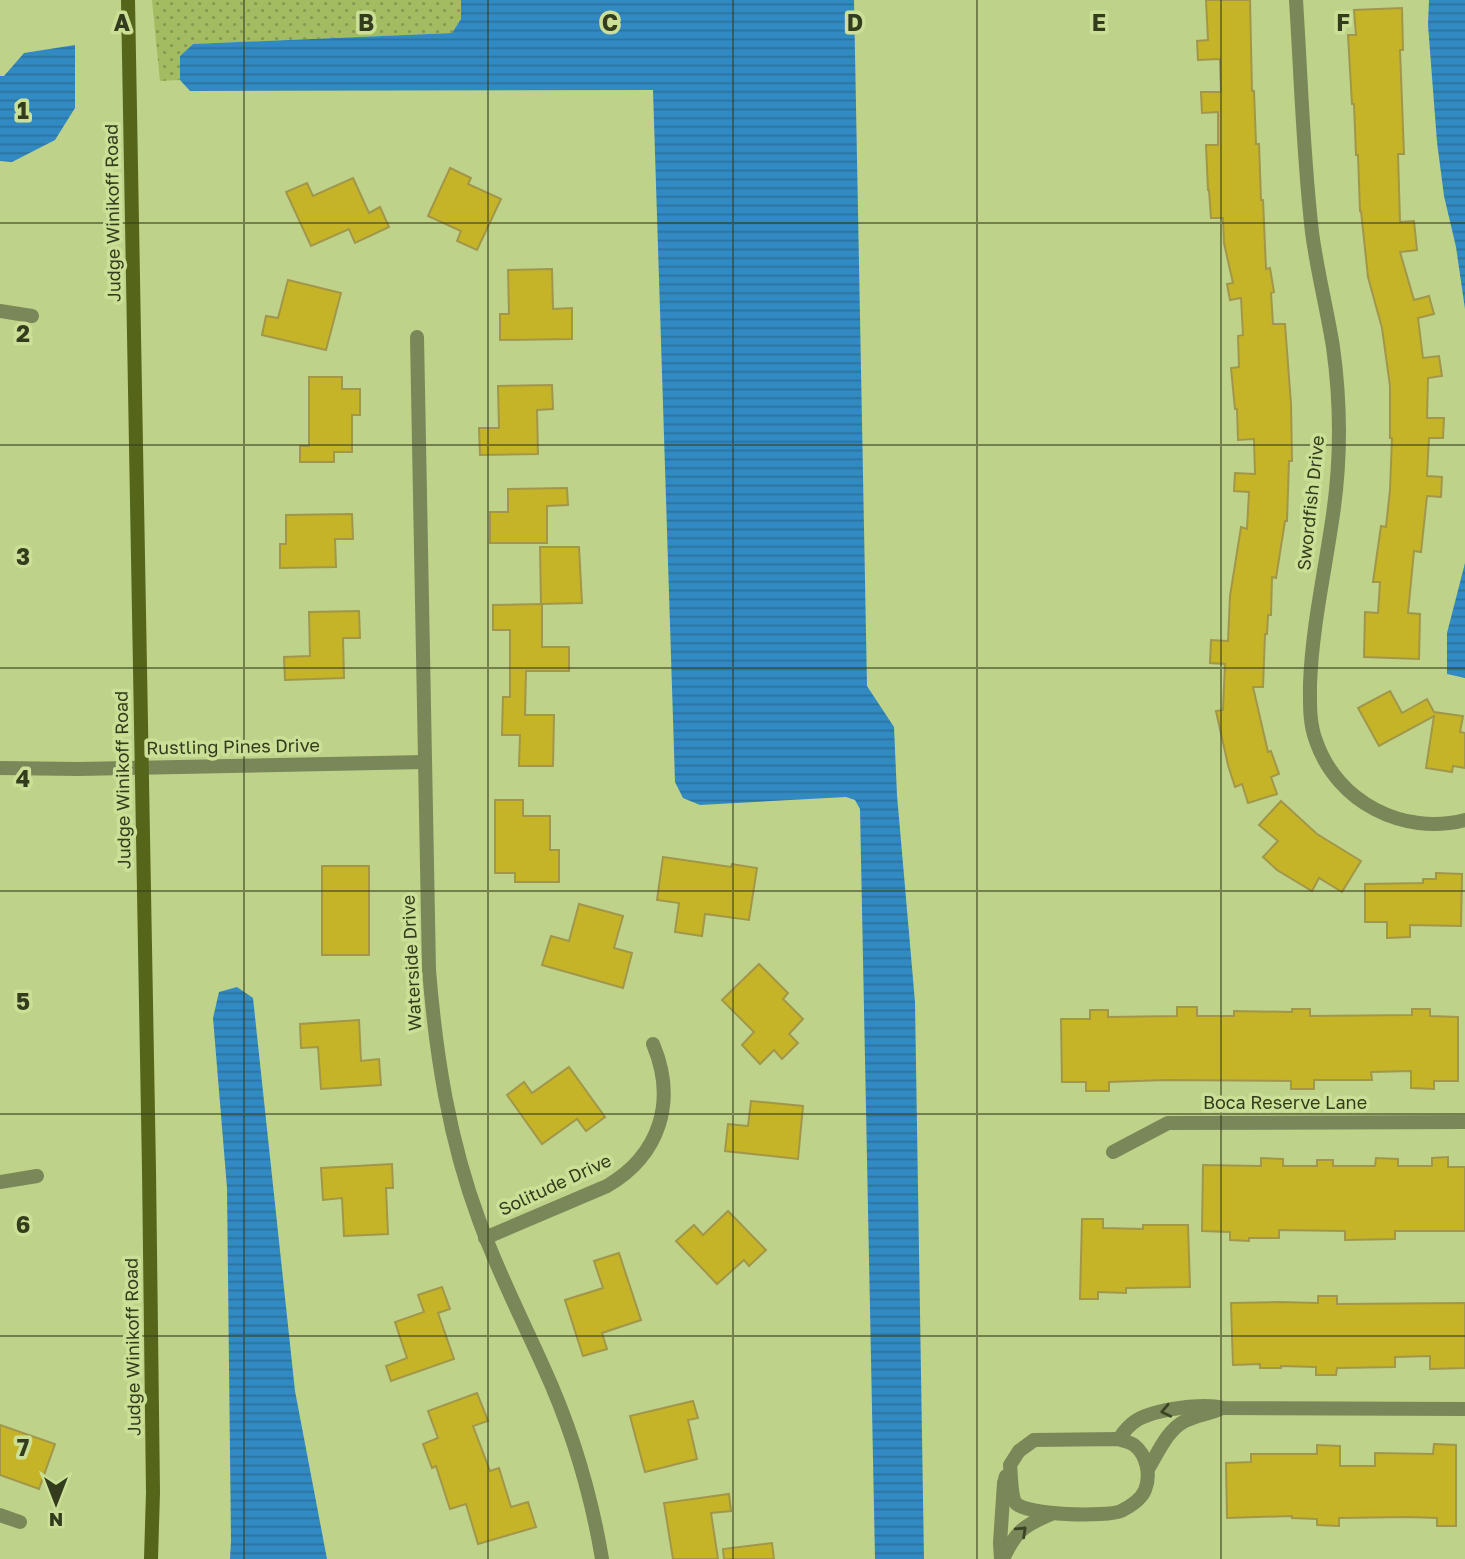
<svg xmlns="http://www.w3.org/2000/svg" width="1465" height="1559" font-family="'Golos Text',sans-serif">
  <defs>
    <pattern id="park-dots" width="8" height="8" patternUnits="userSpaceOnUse" patternTransform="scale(1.75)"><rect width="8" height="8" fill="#a3bb61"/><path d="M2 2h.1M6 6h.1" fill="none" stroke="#86994f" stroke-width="1.8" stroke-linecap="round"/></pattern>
    <pattern id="water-rules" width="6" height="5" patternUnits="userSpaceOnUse" patternTransform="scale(1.75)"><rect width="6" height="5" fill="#328ac3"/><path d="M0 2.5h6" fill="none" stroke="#2b729e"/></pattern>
  </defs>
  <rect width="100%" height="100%" fill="#bed289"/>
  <!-- park -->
  <polygon fill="url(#park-dots)" points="152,0 461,0 461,19 452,33 193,44 180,56 180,80 160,81"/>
  <!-- water -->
  <g fill="url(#water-rules)">
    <polygon points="461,0 854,0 867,686 894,727 897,795 915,1002 924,1559 875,1559 860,809 855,800 846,797 700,805 683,798 675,782 653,90 190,91 180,80 180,56 193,44 452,33 461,19"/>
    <polygon points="1429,0 1465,0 1465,309 1456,247 1444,196 1437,142 1428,25"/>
    <polygon points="75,45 75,108 55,140 12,162 0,161 0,76 4,76 24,53"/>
    <polygon points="1465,563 1465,678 1447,674 1447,633"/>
    <polygon points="237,987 253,998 295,1391 327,1559 230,1559 231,1541 227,1188 213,1018 219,992"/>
  </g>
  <!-- building -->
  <g fill="#c6b428" stroke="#a19649" stroke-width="2">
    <polygon points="1206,0 1250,0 1252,91 1254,91 1256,144 1259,144 1261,200 1263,200 1266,269 1270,268 1274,292 1271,293 1273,324 1285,324 1291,404 1292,461 1289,461 1287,521 1285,521 1276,578 1272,577 1271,615 1268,615 1267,634 1265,634 1263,687 1253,687 1268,752 1271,751 1279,774 1271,777 1277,794 1248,803 1242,784 1235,787 1228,765 1216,711 1223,710 1225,664 1210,663 1211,640 1228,641 1230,596 1241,527 1247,529 1249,492 1234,491 1235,473 1255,474 1254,439 1238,440 1237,409 1235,409 1231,368 1239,367 1238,336 1243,335 1241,298 1230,300 1227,284 1233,283 1224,243 1223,218 1211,218 1209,190 1208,190 1206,145 1218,145 1218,112 1202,113 1201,92 1221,92 1220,59 1198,60 1197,41 1208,40"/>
    <polygon points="1402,8 1403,50 1400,50 1404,154 1398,154 1400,222 1414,221 1417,250 1400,252 1414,300 1429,296 1434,314 1418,318 1423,358 1439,356 1442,376 1428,378 1427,418 1444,418 1443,438 1429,438 1427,476 1442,477 1441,497 1427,496 1421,552 1414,551 1408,613 1420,614 1419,659 1364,657 1365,612 1378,613 1380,582 1373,582 1381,526 1386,527 1390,490 1392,438 1390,438 1390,386 1382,328 1368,277 1361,211 1360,211 1358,155 1356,155 1354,104 1352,104 1348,35 1356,35 1354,10"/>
    <polygon points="450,168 471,178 468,184 501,199 477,250 457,241 461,231 428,216"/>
    <polygon points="353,178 369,213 380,207 389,227 355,243 349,229 311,246 286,192 307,183 313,196"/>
    <polygon points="552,269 553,309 572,308 572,339 500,340 500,314 509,314 508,270"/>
    <polygon points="288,280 341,293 326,350 262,335 266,316 278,318"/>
    <polygon points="309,377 342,377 342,389 360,389 360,415 352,415 352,452 334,452 334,462 300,462 300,446 309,446"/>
    <polygon points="552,385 553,409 537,410 538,454 480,455 479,428 499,428 498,386"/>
    <polygon points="567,488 568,505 547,506 547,543 490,543 490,512 508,512 508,489"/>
    <polygon points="352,514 353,539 335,539 336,567 280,568 280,544 286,544 286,515"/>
    <polygon points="540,547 579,547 582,603 541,604"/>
    <polygon points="542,604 542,647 569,647 569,671 526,671 525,715 554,715 553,766 519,766 520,735 502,735 503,697 510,697 510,630 493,630 493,605"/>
    <polygon points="359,611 360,638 343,638 344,678 285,680 284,657 310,656 309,612"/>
    <polygon points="1390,691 1402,713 1427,699 1434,712 1463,716 1460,732 1465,733 1465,768 1453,766 1452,772 1426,768 1434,716 1379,746 1358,708"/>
    <polygon points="495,800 523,800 523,816 550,816 550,850 559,850 559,882 515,882 515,873 495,873"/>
    <polygon points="1281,801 1317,834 1361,861 1342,892 1319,878 1312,891 1277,870 1263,857 1278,841 1259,825"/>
    <polygon points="663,857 731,867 732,864 757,868 749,920 705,914 702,936 675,932 679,903 657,900"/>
    <rect x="322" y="866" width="47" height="89"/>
    <polygon points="1436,873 1462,874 1461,926 1410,925 1410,937 1387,938 1387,922 1365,922 1365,884 1423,883 1423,879 1436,879"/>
    <polygon points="579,904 623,916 614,948 632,953 623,988 542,965 551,936 569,941"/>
    <polygon points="759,964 788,993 783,999 803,1019 789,1034 798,1043 782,1059 774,1050 760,1064 742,1045 754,1032 722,1000"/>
    <polygon points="1177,1007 1197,1007 1197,1016 1234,1016 1234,1011 1292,1012 1292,1009 1310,1009 1310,1016 1412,1015 1412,1009 1430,1009 1430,1016 1458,1017 1458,1081 1434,1081 1434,1089 1411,1088 1411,1071 1371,1072 1372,1080 1314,1080 1314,1089 1291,1089 1291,1081 1166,1080 1109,1082 1109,1091 1086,1091 1086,1082 1062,1082 1061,1019 1090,1019 1090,1010 1108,1010 1108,1017 1177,1016"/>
    <polygon points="359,1020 361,1061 379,1059 381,1085 321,1089 318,1047 301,1048 300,1024"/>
    <polygon points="569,1067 605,1117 586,1131 577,1119 542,1144 507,1095 524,1082 532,1093"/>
    <polygon points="751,1101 803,1106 798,1159 725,1151 728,1124 748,1126"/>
    <polygon points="1448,1157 1448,1167 1465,1167 1465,1231 1395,1231 1395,1239 1345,1240 1345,1231 1279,1230 1279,1238 1249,1238 1249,1241 1230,1240 1230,1232 1202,1231 1203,1165 1261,1166 1261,1158 1283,1159 1283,1166 1317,1166 1317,1160 1333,1160 1333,1166 1375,1166 1376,1158 1398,1159 1398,1166 1432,1166 1432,1158"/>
    <polygon points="392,1164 393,1188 386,1188 388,1234 344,1236 342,1198 323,1200 321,1168"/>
    <polygon points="728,1211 766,1250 749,1266 744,1260 717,1284 676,1241 694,1225 703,1235"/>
    <polygon points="1082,1219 1103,1219 1103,1228 1143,1229 1143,1225 1188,1225 1190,1287 1126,1288 1126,1293 1098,1292 1098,1299 1080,1299"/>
    <polygon points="619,1253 641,1320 602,1333 607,1349 583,1356 565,1300 603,1288 594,1261"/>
    <polygon points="442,1287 450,1309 438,1313 454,1359 391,1381 386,1366 407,1358 395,1322 424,1312 418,1295"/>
    <polygon points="1318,1296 1337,1296 1337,1304 1465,1303 1465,1368 1430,1369 1430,1356 1395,1357 1395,1367 1337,1368 1336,1375 1316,1375 1316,1367 1281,1366 1281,1368 1260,1368 1260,1364 1233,1365 1231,1303 1279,1302 1318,1303"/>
    <polygon points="477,1393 488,1421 473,1426 490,1471 499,1468 511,1507 528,1502 536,1527 478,1544 466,1504 450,1509 436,1466 432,1468 423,1444 438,1438 428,1411"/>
    <polygon points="693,1401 698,1418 688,1420 697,1459 645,1472 630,1416"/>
    <polygon points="0,1425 55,1444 39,1489 0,1475"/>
    <polygon points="1434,1444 1456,1445 1456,1526 1437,1526 1437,1518 1408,1517 1339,1518 1339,1526 1317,1525 1317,1519 1292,1518 1292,1516 1227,1518 1226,1463 1251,1462 1251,1454 1317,1454 1317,1445 1340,1446 1340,1466 1375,1466 1375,1453 1433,1454"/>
    <polygon points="729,1494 731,1511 711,1513 718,1559 673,1559 664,1503"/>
    <polygon points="772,1543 774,1559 724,1559 723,1549"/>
  </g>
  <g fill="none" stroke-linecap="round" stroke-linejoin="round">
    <!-- street -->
    <g stroke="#7a8759" stroke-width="14">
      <path d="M 1296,0 C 1301,77 1303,155 1312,232 C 1317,271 1327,309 1333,347 C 1341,404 1341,464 1332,521 C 1324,576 1312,629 1310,684 C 1310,704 1309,722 1316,741 C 1337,802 1403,836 1465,820"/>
      <polyline points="0,311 32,316"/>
      <path d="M 417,337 L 429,970 C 436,1056 449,1139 479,1220 C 497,1270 521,1317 543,1366 C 571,1427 591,1493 602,1559"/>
      <polyline points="0,768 78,769 425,762"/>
      <polyline points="1113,1152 1168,1123 1465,1122"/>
      <polyline points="0,1182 37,1176"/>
      <path d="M 485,1238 L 607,1186 C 660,1155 677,1101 653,1044"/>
      <path d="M 1119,1439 C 1123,1441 1130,1442 1134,1445 C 1147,1455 1151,1475 1145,1490 C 1141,1500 1131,1506 1121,1511 C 1108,1517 1023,1516 1015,1502 C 1011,1495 1011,1474 1010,1465 L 1019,1451 L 1034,1440 Z"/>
      <path d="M 1119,1439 C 1124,1431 1129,1425 1137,1420 C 1156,1409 1203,1403 1223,1408 L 1465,1409"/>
      <path d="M 1148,1469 C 1158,1453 1167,1430 1185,1421 C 1197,1415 1210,1414 1222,1408"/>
      <polyline points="0,1515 20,1522"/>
      <polyline points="1001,1559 1000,1543 1004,1483 1006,1476"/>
      <path d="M 1003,1559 C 1016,1531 1023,1526 1051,1514"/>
    </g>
    <!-- secondary -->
    <polyline stroke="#55661b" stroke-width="14" points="128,0 149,1170 153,1492 151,1559"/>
  </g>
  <!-- one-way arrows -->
  <defs><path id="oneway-chevron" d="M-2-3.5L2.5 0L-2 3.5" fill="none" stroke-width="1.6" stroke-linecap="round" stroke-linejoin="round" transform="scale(1.75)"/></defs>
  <g stroke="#3b4424">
    <use href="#oneway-chevron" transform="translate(1166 1411) rotate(168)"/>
    <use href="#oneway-chevron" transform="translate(1022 1531) rotate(-43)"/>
  </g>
  <!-- grid -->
  <path fill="none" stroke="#343c1e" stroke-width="2" stroke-opacity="0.55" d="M 244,0 L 244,1559M 488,0 L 488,1559M 733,0 L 733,1559M 977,0 L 977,1559M 1221,0 L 1221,1559M 0,223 L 1465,223M 0,445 L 1465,445M 0,668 L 1465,668M 0,891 L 1465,891M 0,1114 L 1465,1114M 0,1336 L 1465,1336"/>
  <g text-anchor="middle" stroke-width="7" stroke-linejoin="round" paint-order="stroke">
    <!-- street labels -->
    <g font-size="18" fill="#343c1e" stroke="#cbe096">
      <text transform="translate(113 213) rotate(-91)" y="6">Judge Winikoff Road</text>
      <text transform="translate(1311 503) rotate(-84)" y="6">Swordfish Drive</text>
      <text transform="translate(233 747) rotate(-1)" y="6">Rustling Pines Drive</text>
      <text transform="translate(123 780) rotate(-91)" y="6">Judge Winikoff Road</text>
      <text transform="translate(412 963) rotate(-93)" y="6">Waterside Drive</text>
      <text x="1285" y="1109">Boca Reserve Lane</text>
      <text transform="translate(555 1185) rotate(-25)" y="6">Solitude Drive</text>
      <text transform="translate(133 1347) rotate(-91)" y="6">Judge Winikoff Road</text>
    </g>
  </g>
  <g font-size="23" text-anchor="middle" font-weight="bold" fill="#343c1e" stroke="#cbe096" stroke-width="7" stroke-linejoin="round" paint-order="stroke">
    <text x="122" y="31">A</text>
    <text x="366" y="31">B</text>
    <text x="610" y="31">C</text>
    <text x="855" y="31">D</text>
    <text x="1099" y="31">E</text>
    <text x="1343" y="31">F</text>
    <text x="23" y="119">1</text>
    <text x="23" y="342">2</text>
    <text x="23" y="565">3</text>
    <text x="23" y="787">4</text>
    <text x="23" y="1010">5</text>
    <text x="23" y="1233">6</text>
    <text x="23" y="1456">7</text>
  </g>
  <!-- north arrow -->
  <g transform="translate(56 1503) rotate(180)" stroke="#cbe096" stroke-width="5" paint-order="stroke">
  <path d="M0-5L12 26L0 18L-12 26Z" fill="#343c1e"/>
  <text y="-10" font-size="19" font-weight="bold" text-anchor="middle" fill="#343c1e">N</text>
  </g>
</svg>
